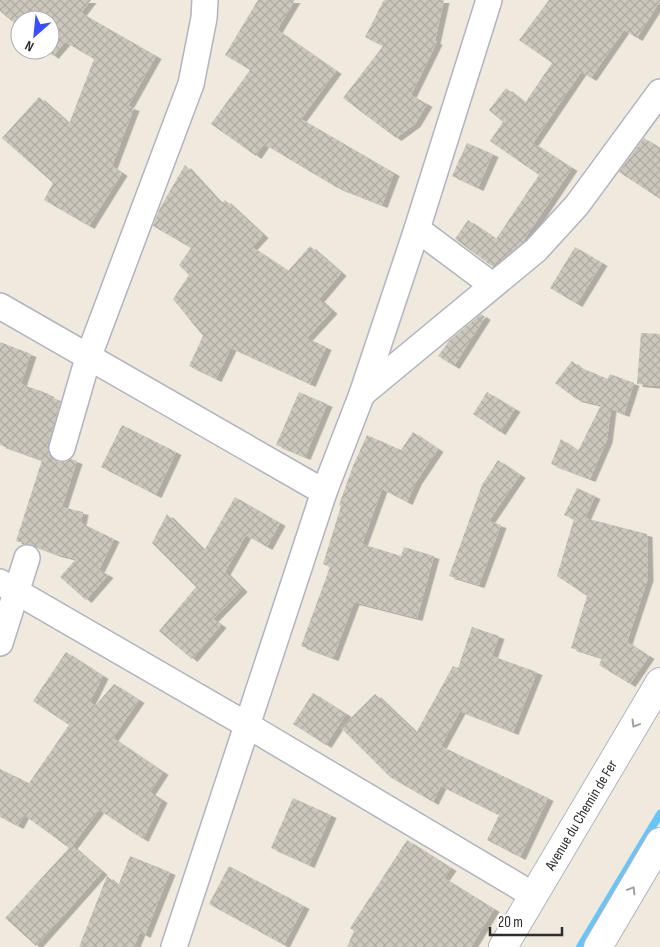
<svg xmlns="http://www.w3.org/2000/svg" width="660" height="947" font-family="'Sofia Sans Condensed',sans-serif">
  <defs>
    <pattern id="building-cross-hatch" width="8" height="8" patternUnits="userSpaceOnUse" patternTransform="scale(1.25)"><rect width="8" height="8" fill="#cbc7bc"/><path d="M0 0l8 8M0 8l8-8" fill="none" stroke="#afaba2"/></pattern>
    <filter id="shadow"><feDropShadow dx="5.5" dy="3" stdDeviation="0" flood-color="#0004"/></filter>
  </defs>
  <rect width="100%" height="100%" fill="#efe9de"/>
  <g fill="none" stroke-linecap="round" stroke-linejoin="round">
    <!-- stream -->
    <polyline stroke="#68c5fa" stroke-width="8" points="580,947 660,814"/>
  </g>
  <!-- building -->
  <g fill="url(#building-cross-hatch)" filter="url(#shadow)">
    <polygon points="0,0 91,0 81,13 156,56 128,106 134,108 112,166 122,173 89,226 44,200 53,183 2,138 39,97 69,124 94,59 65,42 53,56 46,50 50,50 50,20 20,20 20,28 0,11"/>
    <polygon points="258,0 295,0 277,30 336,71 301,119 394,173 382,205 336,187 264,144 256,156 211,124 250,70 225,55"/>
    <polygon points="384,0 444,0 435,41 437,42 411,95 427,104 415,124 396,138 343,98 383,46 365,37"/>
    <polygon points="549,0 660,0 660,1 637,38 624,30 591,78 581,72 533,143 572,168 522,243 493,267 455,239 468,220 496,239 539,175 490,141 503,122 489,110 506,88 525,103 552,63 519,40"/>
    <polygon points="644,138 660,148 660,199 619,172"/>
    <polygon points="467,143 493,154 478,188 452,176"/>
    <polygon points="185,165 221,204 225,200 263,235 252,247 288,271 310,246 341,273 319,299 332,311 307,338 326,347 310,384 231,348 216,379 189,366 203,336 173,299 189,275 179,265 191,248 153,226 160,208"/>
    <polygon points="575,247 602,263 577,304 550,288"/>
    <polygon points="481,314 485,317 454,366 438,356 449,341"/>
    <polygon points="641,333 660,334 660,386 637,384"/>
    <polygon points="0,342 31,354 21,384 49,394 48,396 61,401 48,444 48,452 51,458 58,462 65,462 71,459 77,461 62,507 83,512 81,523 114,539 99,570 108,575 86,600 60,577 76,559 56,554 32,545 16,541 42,460 0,445"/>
    <polygon points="572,361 579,367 608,379 610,374 634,383 624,414 611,409 607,440 590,479 551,464 561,439 578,451 601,405 576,399 555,383"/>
    <polygon points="299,392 327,404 305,457 276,445"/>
    <polygon points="487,392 515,409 500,432 473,414"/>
    <polygon points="122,425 176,452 156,495 101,467"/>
    <polygon points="413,432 438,449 416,482 407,502 382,489 362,544 401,556 404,547 434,556 417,618 354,602 333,658 301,646 330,567 323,564 341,506 339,505 353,466 367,435 401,450"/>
    <polygon points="498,460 520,475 489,521 501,525 479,585 449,576 482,485"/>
    <polygon points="577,488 595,496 585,518 647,534 648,578 627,642 649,656 630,684 599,665 602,658 571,648 587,596 557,576 574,519 564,515"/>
    <polygon points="235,497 280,523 267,547 246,535 225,572 242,589 213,619 221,625 192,659 159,631 196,587 152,543 167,514 204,551"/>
    <polygon points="472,627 499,636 492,656 537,672 513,732 460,711 441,746 548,798 520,857 487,840 499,815 441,786 433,802 390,777 341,728 375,694 416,733 453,666 458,668"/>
    <polygon points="66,652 103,676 90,702 95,706 114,684 139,700 113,738 163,772 150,792 162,800 143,839 99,810 72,846 102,872 36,946 5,918 69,848 24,815 18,826 0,817 0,769 29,783 69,725 33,701"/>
    <polygon points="313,693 346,714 326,745 293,724"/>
    <polygon points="293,798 331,815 309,865 271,848"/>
    <polygon points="407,840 451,868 444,878 494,909 471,947 347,947 354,931 350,928"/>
    <polygon points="130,856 170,872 145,935 140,932 134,947 79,947 107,876 118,886"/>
    <polygon points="229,866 304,906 284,945 209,904"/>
  </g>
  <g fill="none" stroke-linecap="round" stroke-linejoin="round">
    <!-- minor casing -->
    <g stroke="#b2b3c1" stroke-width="28">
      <g id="minor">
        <polyline points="417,229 492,285"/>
        <polyline points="0,306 324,492"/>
        <polyline points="362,394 536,250 577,205 660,92"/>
        <polyline points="62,448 88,358 191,84 204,18 205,0"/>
        <polyline points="0,582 247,725 533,895"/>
        <polyline points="0,643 27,558"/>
        <polyline points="174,947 324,492 362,394 417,229 489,0"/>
      </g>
    </g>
    <!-- secondary casing -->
    <g stroke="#b2b3c1" stroke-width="30">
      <g id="secondary">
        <polyline points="503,947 660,682"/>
        <polyline points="598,947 660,842"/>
      </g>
    </g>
    <!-- minor -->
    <use href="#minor" stroke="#fff" stroke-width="25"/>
    <!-- secondary -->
    <use href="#secondary" stroke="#fff" stroke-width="28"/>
  </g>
  <!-- one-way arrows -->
  <defs><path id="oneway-chevron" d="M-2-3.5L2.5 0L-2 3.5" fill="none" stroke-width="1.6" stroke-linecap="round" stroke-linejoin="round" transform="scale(1.25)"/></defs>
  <g stroke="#a0a0a0">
    <use href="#oneway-chevron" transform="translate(635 724) rotate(121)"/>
    <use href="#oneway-chevron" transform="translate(632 890) rotate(-59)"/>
  </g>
  <g text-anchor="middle" stroke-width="4" stroke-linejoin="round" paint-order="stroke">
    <!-- street labels -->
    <g font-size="15" fill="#2d2d2d" stroke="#fff">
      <text transform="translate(581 815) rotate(-59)" y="5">Avenue du Chemin de Fer</text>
    </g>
  </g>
  <!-- north arrow -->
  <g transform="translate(35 35) rotate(207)"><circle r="24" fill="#ffffff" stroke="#ababab"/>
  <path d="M0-4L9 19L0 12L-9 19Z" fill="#3b4dff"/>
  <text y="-8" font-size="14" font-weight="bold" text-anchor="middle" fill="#2d2d2d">N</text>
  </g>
  <!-- scale -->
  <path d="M490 927v8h72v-8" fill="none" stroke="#2d2d2d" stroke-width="2.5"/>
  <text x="498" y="927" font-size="15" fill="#2d2d2d" stroke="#ffffff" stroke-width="4" paint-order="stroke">20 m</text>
</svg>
